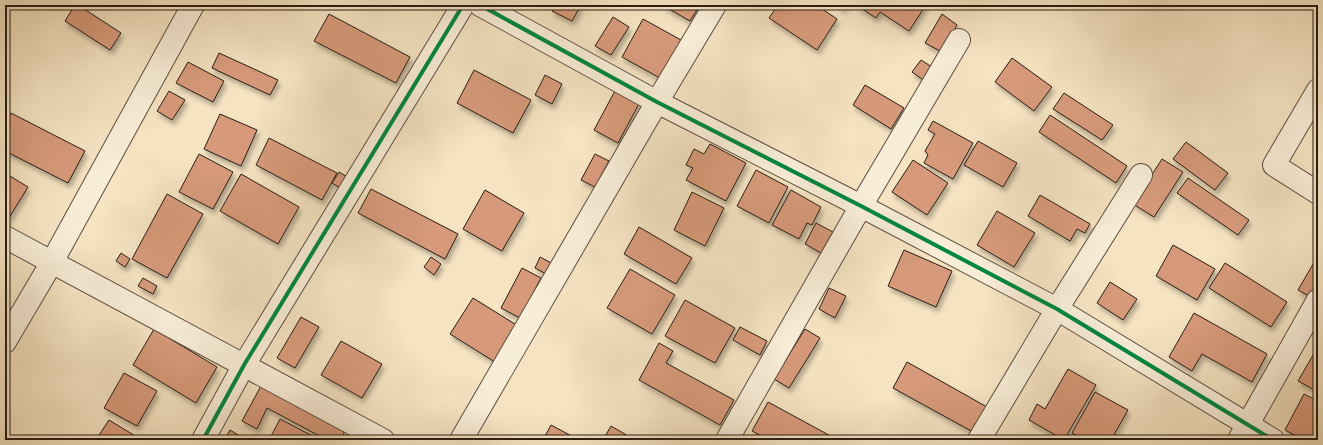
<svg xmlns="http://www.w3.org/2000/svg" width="1323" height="445" font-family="'EB Garamond',serif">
  <defs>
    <filter id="shadow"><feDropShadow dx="2.5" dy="4.5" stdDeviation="2" flood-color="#0004"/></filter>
  </defs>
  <rect width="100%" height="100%" fill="#f5e3c2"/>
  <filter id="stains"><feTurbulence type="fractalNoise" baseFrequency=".005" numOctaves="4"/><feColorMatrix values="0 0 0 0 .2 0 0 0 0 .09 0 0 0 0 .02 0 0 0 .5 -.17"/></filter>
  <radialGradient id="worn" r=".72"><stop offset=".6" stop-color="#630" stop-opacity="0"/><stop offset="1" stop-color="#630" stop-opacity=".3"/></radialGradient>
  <!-- building -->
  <g fill="#d69a7a" stroke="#291d15" filter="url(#shadow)">
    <polygon points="75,5 78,5 121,33 110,50 65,21"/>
    <polygon points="555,5 581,5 572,21 552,11"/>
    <polygon points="662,5 700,5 690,21"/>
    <polygon points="778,5 816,5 837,19 817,50 769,18"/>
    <polygon points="837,5 846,5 843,9"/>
    <polygon points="856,5 926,5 909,31 880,12 876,18"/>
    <polygon points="329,14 410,57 396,83 314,41"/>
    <polygon points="942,14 957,25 942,52 925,43"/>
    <polygon points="613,17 629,27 611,55 595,46"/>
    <polygon points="643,19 681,40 660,78 622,57"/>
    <polygon points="219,53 278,80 270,95 212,68"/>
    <polygon points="1012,58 1052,87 1034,111 995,82"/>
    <polygon points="921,60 935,69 926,82 912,72"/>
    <polygon points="188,62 224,81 213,102 176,83"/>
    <polygon points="474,70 531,100 513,133 457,103"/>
    <polygon points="545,75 562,84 552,104 535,95"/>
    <polygon points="865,85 904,108 891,129 853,105"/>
    <polygon points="616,89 640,102 618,143 594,130"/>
    <polygon points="169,91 185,100 172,120 157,111"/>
    <polygon points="1064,93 1113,125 1102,140 1053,109"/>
    <polygon points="11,113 85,151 68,183 5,151 5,125"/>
    <polygon points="220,114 257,130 241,166 204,149"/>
    <polygon points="1050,115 1127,166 1116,183 1039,132"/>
    <polygon points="933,121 973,143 953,179 924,163 928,155 925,151 935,134 928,130"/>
    <polygon points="269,138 337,173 322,200 256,165"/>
    <polygon points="978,141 1017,163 1003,187 964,165"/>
    <polygon points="1186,142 1228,173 1215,190 1173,159"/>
    <polygon points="710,144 746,163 726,201 686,180 693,168 686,165 694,149 704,154"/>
    <polygon points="199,154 233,172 213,209 179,192"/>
    <polygon points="595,154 609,161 595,187 581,180"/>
    <polygon points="1162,159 1183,172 1154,217 1133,204"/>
    <polygon points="913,160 948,183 927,215 892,192"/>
    <polygon points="756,170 788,187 769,223 737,206"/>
    <polygon points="339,172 349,178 342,189 332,183"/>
    <polygon points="5,173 28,187 7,221 5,220"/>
    <polygon points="241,174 299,207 278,244 220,211"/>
    <polygon points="1188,178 1249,220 1238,235 1177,193"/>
    <polygon points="371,189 458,234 445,259 358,213"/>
    <polygon points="485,190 524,213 502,251 463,229"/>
    <polygon points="791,190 821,207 812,225 807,223 799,239 772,225"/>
    <polygon points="692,192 724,208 705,246 674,230"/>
    <polygon points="167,194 203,214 167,278 132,259"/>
    <polygon points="1040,195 1090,224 1085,233 1077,229 1070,241 1028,216"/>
    <polygon points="997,211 1035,233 1014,267 977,245"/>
    <polygon points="816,223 833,232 821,253 805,244"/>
    <polygon points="639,227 692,258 676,284 624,254"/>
    <polygon points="1173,245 1215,269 1197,300 1156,276"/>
    <polygon points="904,250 952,271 936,307 888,286"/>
    <polygon points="121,253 130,259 125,267 116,261"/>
    <polygon points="431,257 441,264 434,275 424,267"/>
    <polygon points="540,257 555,265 550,276 535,268"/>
    <polygon points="1316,259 1318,261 1318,290 1313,298 1298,290"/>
    <polygon points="1225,263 1287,302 1271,327 1209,288"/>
    <polygon points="522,268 541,278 520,318 501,308"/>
    <polygon points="630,269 675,295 652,334 607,308"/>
    <polygon points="143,278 157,286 153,294 138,286"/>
    <polygon points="1110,282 1137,299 1123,320 1097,303"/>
    <polygon points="829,288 846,296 835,318 819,309"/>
    <polygon points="473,298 518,326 495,362 450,334"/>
    <polygon points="685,300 735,328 715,363 665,336"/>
    <polygon points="1194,313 1267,354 1252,382 1202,354 1192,371 1169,357"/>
    <polygon points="301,317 319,327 295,368 277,358"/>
    <polygon points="740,327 767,341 760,355 733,340"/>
    <polygon points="154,329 217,367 196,403 133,365"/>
    <polygon points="805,329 820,338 789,388 774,379"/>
    <polygon points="341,341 382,364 362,398 321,375"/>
    <polygon points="659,343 673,351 666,363 734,400 720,425 639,380"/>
    <polygon points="1316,350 1318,352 1318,392 1298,381"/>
    <polygon points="907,362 987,407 973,432 893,388"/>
    <polygon points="1068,369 1096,385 1064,440 1029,420 1037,404 1045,409"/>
    <polygon points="124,373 157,391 137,426 104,408"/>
    <polygon points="262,384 346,429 340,440 327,440 267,408 257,429 242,421"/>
    <polygon points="1095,392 1128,410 1111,440 1085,440 1072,433"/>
    <polygon points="1304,394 1318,401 1318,440 1304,440 1285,430"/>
    <polygon points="768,402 838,440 770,440 752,431"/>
    <polygon points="280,419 320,440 269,440"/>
    <polygon points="109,420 142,440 96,440"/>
    <polygon points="551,425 579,440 543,440"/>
    <polygon points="611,426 635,440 603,440"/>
    <polygon points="230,430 246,440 224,440"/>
  </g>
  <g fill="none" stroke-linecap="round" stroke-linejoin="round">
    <!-- minor casing -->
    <g stroke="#5c4e40" stroke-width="24">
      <g id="minor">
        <polyline points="480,5 657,102 861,206 1057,309 1273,440"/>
        <polyline points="1318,90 1274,165 1318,193"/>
        <polyline points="5,237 383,440"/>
        <polyline points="5,342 52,262 193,5"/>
        <polyline points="203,440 244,365 463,5"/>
        <polyline points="461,440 657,102 715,5"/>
        <polyline points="727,440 861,206 959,40"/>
        <polyline points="979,440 1057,309 1141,175"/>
        <polyline points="1239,440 1318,300"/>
      </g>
    </g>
    <!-- minor -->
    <use href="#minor" stroke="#f8edd7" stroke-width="22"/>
    <!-- cycleway casing -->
    <g stroke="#f8edd7" stroke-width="6">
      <g id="cycleway">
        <polyline points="480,5 657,102 861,206 1057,309 1273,440"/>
        <polyline points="203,440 244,365 463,5"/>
      </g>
    </g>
    <!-- cycleway -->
    <use href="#cycleway" stroke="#00873e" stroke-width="4"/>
  </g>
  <!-- margin -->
  <rect width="1323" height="445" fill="none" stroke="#f5e3c2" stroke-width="20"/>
  <rect x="6" y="6" width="1311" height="433" fill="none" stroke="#291d15" stroke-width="2"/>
  <rect x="10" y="10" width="1303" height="425" fill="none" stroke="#291d15"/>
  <rect width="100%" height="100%" filter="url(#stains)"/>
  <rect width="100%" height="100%" fill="url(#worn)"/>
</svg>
